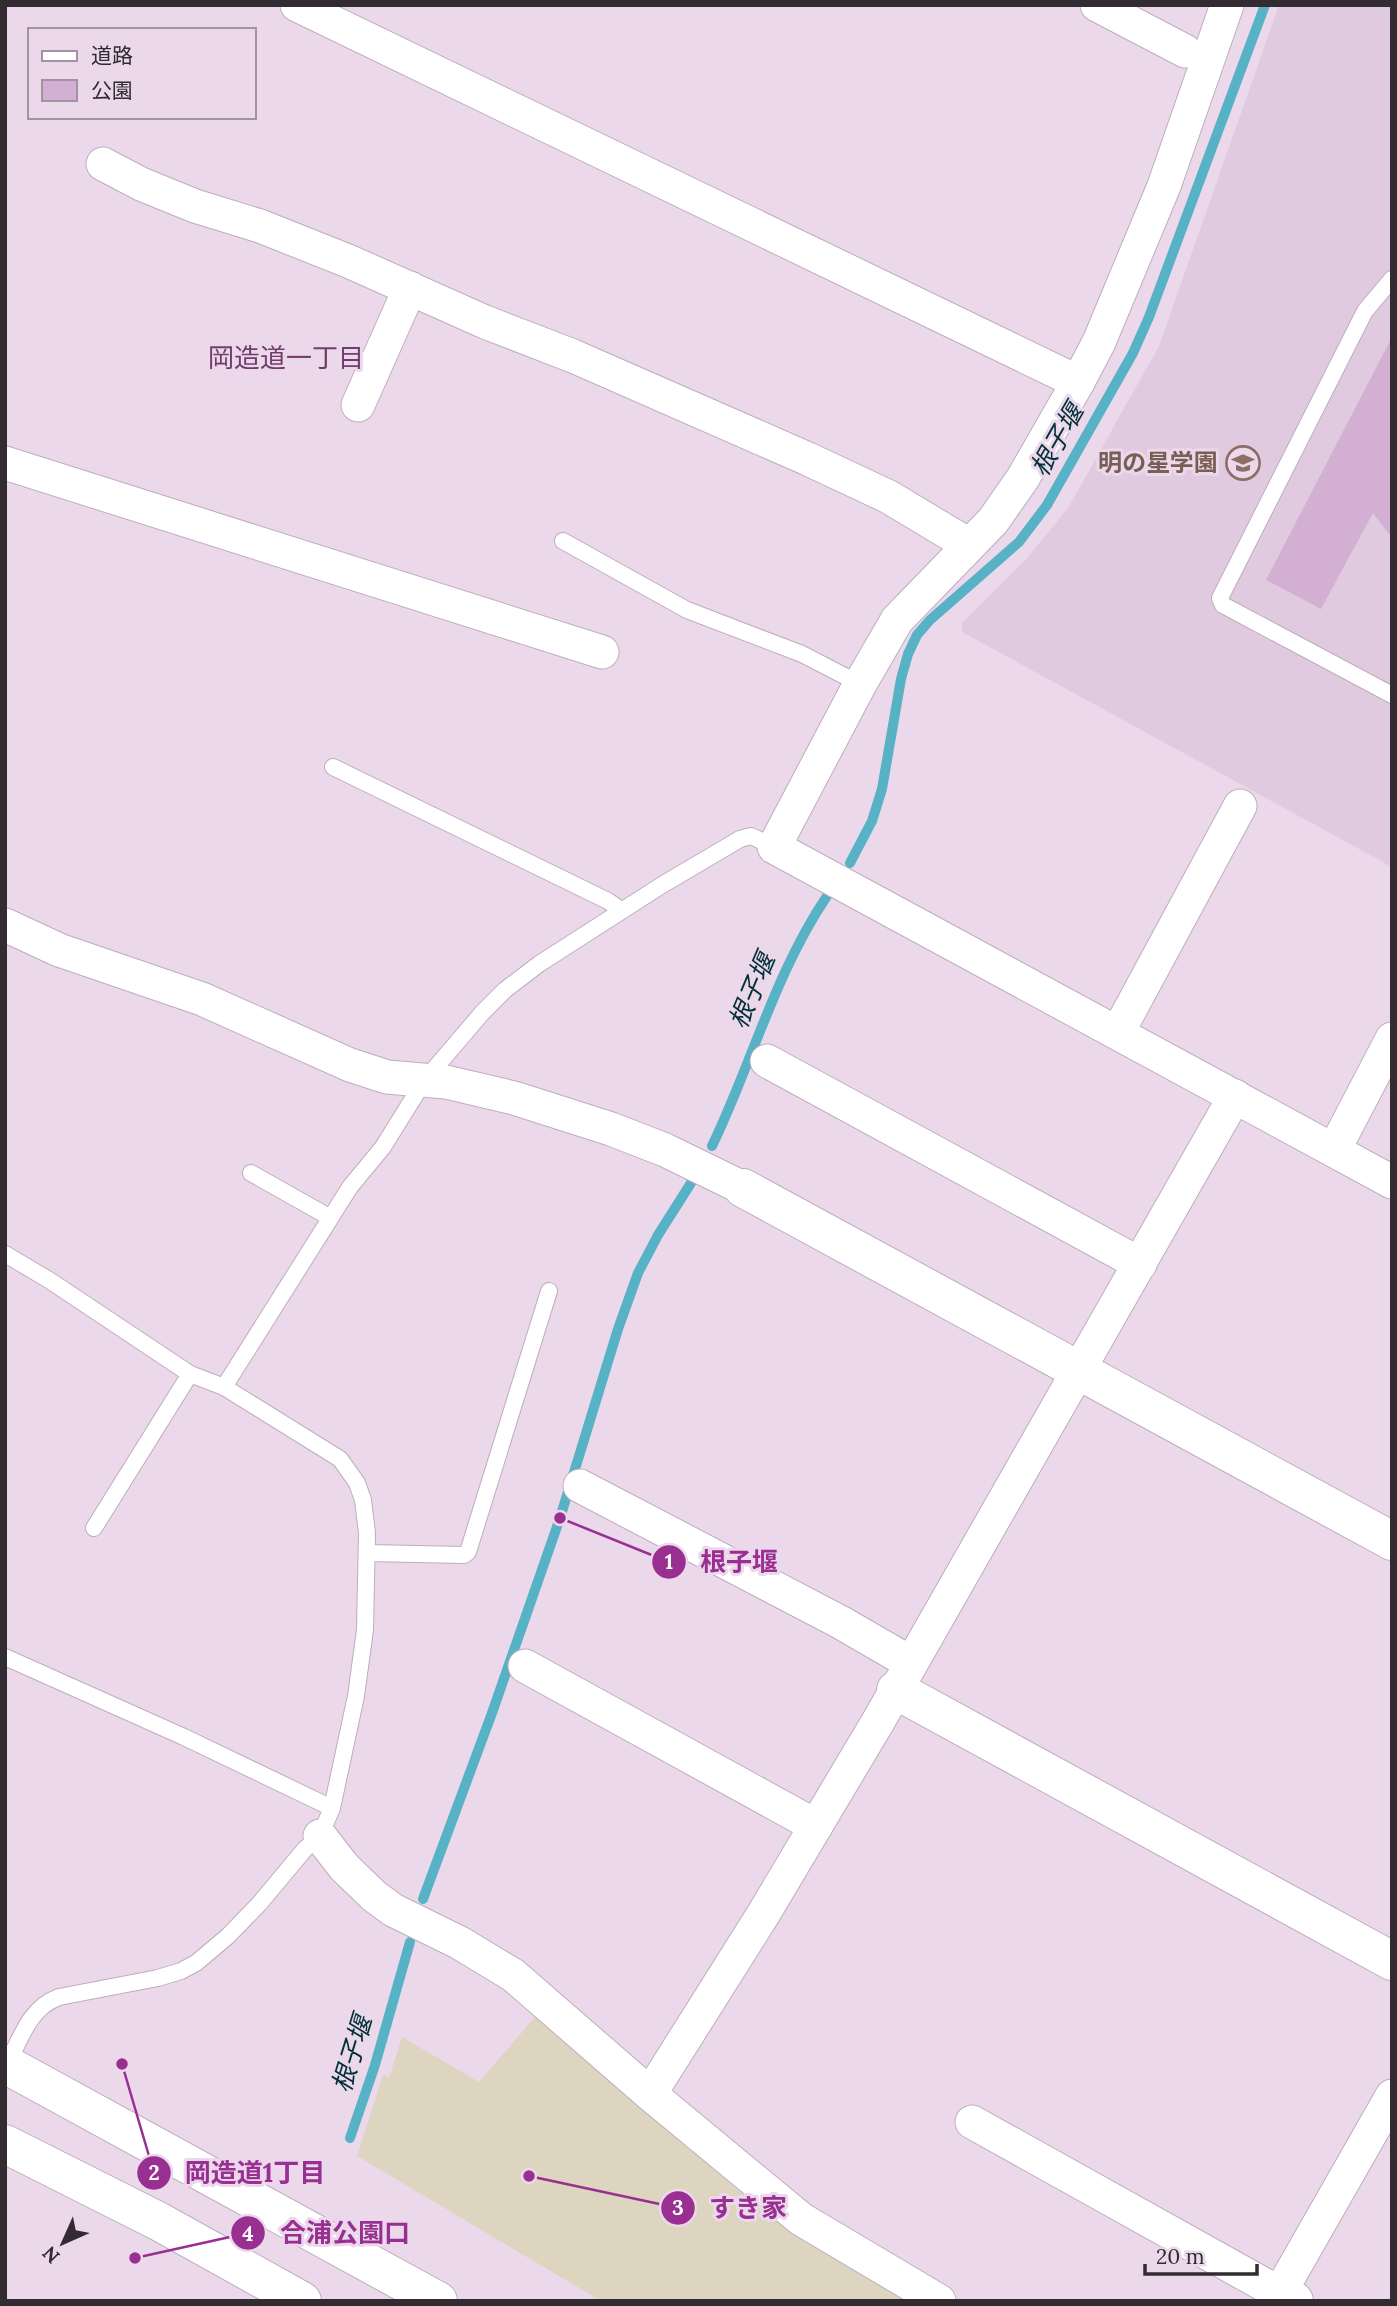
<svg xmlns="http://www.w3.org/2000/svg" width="1397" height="2306" font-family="Lora,'Noto Sans JP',serif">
  <rect width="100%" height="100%" fill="#ebd9eb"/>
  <!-- commercial -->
  <polygon fill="#ddd5c0" points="535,2017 738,2190 792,2228 910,2301 601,2301 357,2156 383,2075 389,2078 402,2037 479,2082"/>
  <!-- built -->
  <polygon fill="#e0cae0" points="1279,5 1392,5 1392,867 962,632 962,623 1027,558 1068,508 1159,346"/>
  <!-- green -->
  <polygon fill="#d3b0d3" points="1392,337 1392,538 1373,513 1321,609 1266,580"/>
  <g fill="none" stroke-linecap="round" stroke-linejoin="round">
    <!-- stream -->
    <g stroke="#58b2c6" stroke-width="10">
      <polyline points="850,863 872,821 882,789 901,679 908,654 917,635 930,620 1019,542 1047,505 1133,353 1149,317 1265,5"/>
      <path d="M 712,1146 C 752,1063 775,973 827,896"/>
      <polyline points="423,1899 492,1713 560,1518 618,1329 638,1273 658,1235 691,1183"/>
      <polyline points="350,2138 375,2065 410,1942"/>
    </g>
    <!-- service casing -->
    <g stroke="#beadbe" stroke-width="18">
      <g id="service">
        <polyline points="1392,279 1365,311 1220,598 1223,605 1392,695"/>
        <polyline points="563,541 687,610 802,654 860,684"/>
        <polyline points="333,767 608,901 621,910"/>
        <polyline points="251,1173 329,1217"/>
        <path d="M 5,1254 L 49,1280 L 190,1374 L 224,1387 L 340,1459 L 357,1483 L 363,1500 L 367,1533 L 365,1630 L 356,1696 L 332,1808 L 320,1836 L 305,1849 L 259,1904 L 228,1936 L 196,1963 L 181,1971 L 158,1978 L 59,1997 C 29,2008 21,2038 7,2065"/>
        <polyline points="224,1387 350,1187 383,1147 424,1081 482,1013 505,990 539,964 662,885 740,839 751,836 774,847"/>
        <polyline points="94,1528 190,1374"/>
        <polyline points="367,1553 464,1555 468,1552 549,1291"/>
        <polyline points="5,1657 184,1737 332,1808"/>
      </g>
    </g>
    <!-- minor casing -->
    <g stroke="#beadbe" stroke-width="35">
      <g id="minor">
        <polyline points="297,5 1078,382"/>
        <polyline points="1097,5 1185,51"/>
        <polyline points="1227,5 1164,186 1099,342 1078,382 1023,478 993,521 897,620 860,684 774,847 1392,1182"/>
        <polyline points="103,164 141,184 195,206 260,226 348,261 485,322 573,356 808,459 889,497 969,545"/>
        <polyline points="358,405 410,288"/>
        <polyline points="5,463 602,652"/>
        <polyline points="5,925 59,950 202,999 350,1065 387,1077 446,1082 514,1098 611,1129 665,1150 743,1188"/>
        <polyline points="1118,1032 1240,806"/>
        <polyline points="767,1061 1140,1264"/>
        <polyline points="1334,1150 1392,1039"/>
        <polyline points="580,1486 840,1622 911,1663"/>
        <polyline points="525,1666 816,1826"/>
        <polyline points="320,1836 344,1867 374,1896 393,1910 460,1943 513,1975 650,2094 801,2219 939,2301"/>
        <polyline points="650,2094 764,1913 879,1720 1235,1096"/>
        <polyline points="972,2122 1279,2293"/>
        <polyline points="1275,2301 1392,2096"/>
      </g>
    </g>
    <!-- tertiary casing -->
    <g stroke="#beadbe" stroke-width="40">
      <g id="tertiary">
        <polyline points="743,1188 1392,1541"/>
        <polyline points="896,1690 1392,1961"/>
        <polyline points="1279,2293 1294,2301"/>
      </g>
    </g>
    <!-- trunk casing -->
    <g stroke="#beadbe" stroke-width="40">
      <g id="trunk">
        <polyline points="5,2064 438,2301"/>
        <polyline points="5,2144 158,2221 302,2301"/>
      </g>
    </g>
    <!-- service -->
    <use href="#service" stroke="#fff" stroke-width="16"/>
    <!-- minor -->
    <use href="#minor" stroke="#fff" stroke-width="33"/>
    <!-- tertiary -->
    <use href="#tertiary" stroke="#fff" stroke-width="38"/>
    <!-- trunk -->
    <use href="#trunk" stroke="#fff" stroke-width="38"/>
  </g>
  <!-- icons -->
  <defs>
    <g id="school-ring" transform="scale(1.75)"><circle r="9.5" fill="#ebd9eb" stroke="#8d6e63" stroke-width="1.5"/><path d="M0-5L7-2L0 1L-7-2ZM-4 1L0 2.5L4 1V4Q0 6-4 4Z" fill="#8d6e63"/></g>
  </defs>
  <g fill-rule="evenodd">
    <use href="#school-ring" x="1243" y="463"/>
  </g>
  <g text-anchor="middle" stroke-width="6" stroke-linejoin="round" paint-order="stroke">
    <!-- education labels -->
    <g font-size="24" font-weight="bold" fill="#785e54" stroke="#ebd9eb" text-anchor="end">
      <text x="1218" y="471">明の星学園</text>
    </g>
    <!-- neighbourhood labels -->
    <g font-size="26" fill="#713c6c" stroke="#ebd9eb">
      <text x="286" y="367">岡造道一丁目</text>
    </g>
    <!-- water labels -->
    <g font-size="26" font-style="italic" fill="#033038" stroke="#ebd9eb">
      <text transform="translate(1057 440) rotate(-60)" y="9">根子堰</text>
      <text transform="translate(752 991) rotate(-67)" y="9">根子堰</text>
      <text transform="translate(352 2054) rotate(-73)" y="9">根子堰</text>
    </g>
  </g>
  <!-- callouts -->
  <path fill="none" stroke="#982f91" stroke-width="2.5" d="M560 1518L669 1562M122 2064L154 2173M529 2176L678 2208M135 2258L248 2233"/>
  <g fill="#982f91" stroke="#ebd9eb" stroke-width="2.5">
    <circle cx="560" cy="1518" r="7"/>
    <circle cx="122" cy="2064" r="7"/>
    <circle cx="529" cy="2176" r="7"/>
    <circle cx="135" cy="2258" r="7"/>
    <circle cx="669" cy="1562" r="18"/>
    <circle cx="154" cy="2173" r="18"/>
    <circle cx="678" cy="2208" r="18"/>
    <circle cx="248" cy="2233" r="18"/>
  </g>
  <g font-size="21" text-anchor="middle" font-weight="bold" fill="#fff">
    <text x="669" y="1569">1</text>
    <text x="154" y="2180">2</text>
    <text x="678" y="2215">3</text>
    <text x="248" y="2241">4</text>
  </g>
  <g font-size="26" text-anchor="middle" font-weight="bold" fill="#982f91" stroke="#ebd9eb" stroke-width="6" stroke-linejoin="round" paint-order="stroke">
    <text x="739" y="1571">根子堰</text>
    <text x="255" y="2182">岡造道1丁目</text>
    <text x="748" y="2217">すき家</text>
    <text x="345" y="2242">合浦公園口</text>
  </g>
  <!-- border -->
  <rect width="1397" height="2306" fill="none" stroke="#322b32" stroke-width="14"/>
  <!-- legend -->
  <rect x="28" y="28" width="228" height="91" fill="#ebd9eb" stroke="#a193a1" stroke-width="2"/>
  <rect x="42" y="51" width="35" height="10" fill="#ffffff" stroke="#a193a1" stroke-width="2"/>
  <text x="91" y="63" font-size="21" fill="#322b32">道路</text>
  <rect x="42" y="80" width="35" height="21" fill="#d3b0d3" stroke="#a193a1" stroke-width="2"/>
  <text x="91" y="98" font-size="21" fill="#322b32">公園</text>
  <!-- north arrow -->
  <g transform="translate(63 2243) rotate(225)" stroke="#ebd9eb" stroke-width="5" paint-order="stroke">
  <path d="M0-5L12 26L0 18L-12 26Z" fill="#322b32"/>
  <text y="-10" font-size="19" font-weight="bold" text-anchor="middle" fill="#322b32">N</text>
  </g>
  <!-- scale -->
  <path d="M1145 2264v10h112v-10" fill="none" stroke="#322b32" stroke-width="3.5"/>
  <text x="1156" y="2264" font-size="21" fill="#322b32" stroke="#ebd9eb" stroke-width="5" paint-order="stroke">20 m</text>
</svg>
